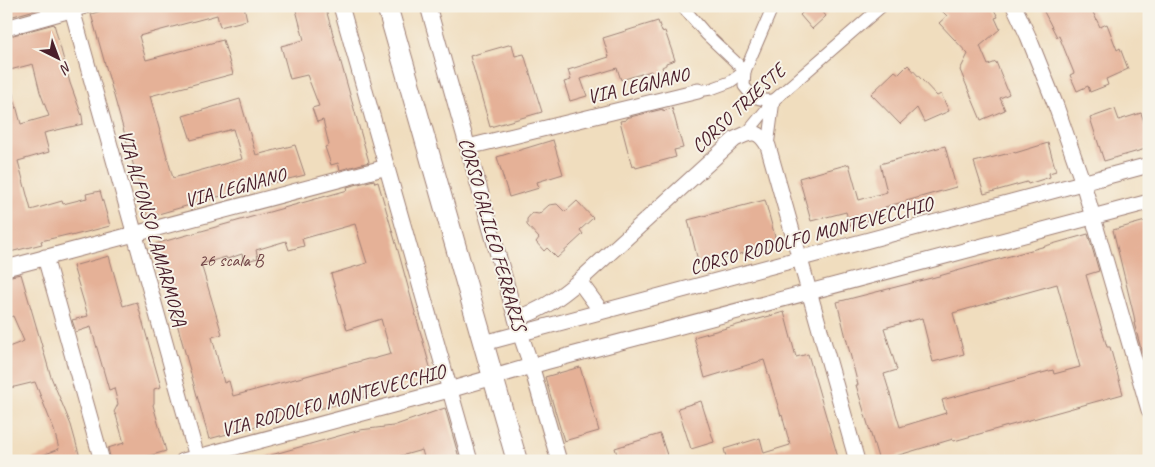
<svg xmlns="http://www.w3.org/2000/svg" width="1155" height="467" font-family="Caveat,sans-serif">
  <rect width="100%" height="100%" fill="#f7f3e8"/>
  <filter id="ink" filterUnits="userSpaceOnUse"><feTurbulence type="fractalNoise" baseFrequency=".02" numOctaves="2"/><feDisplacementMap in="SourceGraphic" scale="10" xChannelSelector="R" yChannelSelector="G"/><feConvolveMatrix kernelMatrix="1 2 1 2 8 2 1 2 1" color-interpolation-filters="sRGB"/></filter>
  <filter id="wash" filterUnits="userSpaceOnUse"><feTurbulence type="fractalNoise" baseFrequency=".0096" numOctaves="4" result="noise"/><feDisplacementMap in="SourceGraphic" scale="20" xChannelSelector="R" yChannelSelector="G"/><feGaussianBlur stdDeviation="1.12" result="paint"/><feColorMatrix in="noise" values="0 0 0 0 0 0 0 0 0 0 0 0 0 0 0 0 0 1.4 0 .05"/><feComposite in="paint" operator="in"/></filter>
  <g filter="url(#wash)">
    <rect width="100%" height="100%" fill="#f0ddbe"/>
    <g id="blocks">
      <!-- building -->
      <g fill="#e5b197" fill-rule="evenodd">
        <polygon points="6,6 49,6 6,18"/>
        <polygon points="118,6 244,6 247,20 220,27 217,15 139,36 146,60 223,40 233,74 150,96 173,178 242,159 233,129 191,140 183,116 240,99 256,155 295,145 305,175 235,192 148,217 91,14"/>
        <polygon points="295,6 325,6 369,162 340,170 338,163 331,165 325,147 329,145 323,120 317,122 312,108 319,106 307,75 290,79 281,46 304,40"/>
        <polygon points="799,6 818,6 826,16 812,29 800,15 803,12"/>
        <polygon points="937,6 992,6 998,17 995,18 1000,29 980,46 988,65 996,62 1009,94 1000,98 1005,110 981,120 960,70 968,54 939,23 947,16"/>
        <polygon points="1041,6 1090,6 1100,27 1107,24 1117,50 1120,48 1128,69 1106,79 1108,85 1090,92 1088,86 1077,91 1070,75 1074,73 1059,36 1057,37"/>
        <polygon points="658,21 662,32 665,31 675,60 666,63 666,65 662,67 664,73 652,76 651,71 621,80 617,68 581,79 587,96 570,101 564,82 571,80 568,70 609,57 603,38"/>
        <polygon points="54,24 70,83 82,116 83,124 44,133 49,152 18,161 31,210 62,201 63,204 87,198 86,194 100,191 110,226 71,236 71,234 41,241 42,244 6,253 6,83 10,83 21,124 49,116 40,92 33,64 6,71 6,37"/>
        <polygon points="512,44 515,56 524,54 542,112 490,127 470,56"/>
        <polygon points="908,65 937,96 941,94 949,111 924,122 917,108 900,124 871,94 895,71 899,74"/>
        <polygon points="672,108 683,148 674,150 676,157 636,168 635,166 632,167 620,121 626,120 626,118 663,109 663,111"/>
        <polygon points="1115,109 1119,120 1141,113 1149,136 1149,148 1104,161 1090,118"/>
        <polygon points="553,140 563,174 537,182 539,188 509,197 497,157"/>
        <polygon points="1048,143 1056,171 1049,173 1050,177 1028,184 1027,182 984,194 974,162 1014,152 1015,153"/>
        <polygon points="945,146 956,187 885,207 888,215 850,226 846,212 811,221 799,178 849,164 859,200 887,192 880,164"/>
        <path d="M 374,180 L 375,183 L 378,182 L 399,254 L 433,378 L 209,439 L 155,244 L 348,190 L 347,187 ZM 355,224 L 367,263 L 331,274 L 347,330 L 381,319 L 391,354 L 373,359 L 368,359 L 233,396 L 229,381 L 224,383 L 212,337 L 222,334 L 201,264 L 226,257 L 227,259 L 242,254 L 244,262 L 258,258 L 256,250 L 286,241 L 289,250 L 304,246 L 302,239 Z"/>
        <polygon points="765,200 777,244 699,265 688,220"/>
        <polygon points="577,201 593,218 580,230 583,234 557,258 547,248 544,251 536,242 539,238 527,225 527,219 532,213 539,214 549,205 557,204 565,212"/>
        <polygon points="1149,220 1149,367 1146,367 1134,323 1135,323 1134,316 1113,230"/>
        <path d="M 1088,234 L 1099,271 L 1086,275 L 1107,347 L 1110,347 L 1123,394 L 954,441 L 953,439 L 879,461 L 856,385 L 858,385 L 837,302 L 939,276 ZM 1057,284 L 1080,367 L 1054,374 L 1053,370 L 942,400 L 946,413 L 900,427 L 884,374 L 897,370 L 884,328 L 922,318 L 933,362 L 964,354 L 953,313 Z"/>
        <polygon points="109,256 123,306 137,302 161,387 154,389 154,403 153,405 166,451 132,461 111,461 108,448 124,443 116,415 114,412 118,404 114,388 109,390 91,327 76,332 72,320 88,316 73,266"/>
        <polygon points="21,274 51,377 71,425 81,461 32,461 32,459 59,449 54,430 35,382 6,389 6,348 24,341 13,316 6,318 6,277"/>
        <polygon points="784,312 796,357 808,354 839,461 727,461 724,449 760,438 764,453 790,445 782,415 781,416 764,360 705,378 694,337"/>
        <polygon points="580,367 599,431 564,441 545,377"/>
        <polygon points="701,401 714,442 691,449 678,408"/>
        <polygon points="445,408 460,461 425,461 422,450 383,461 265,461 264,457 360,430 393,426"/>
        <polygon points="660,434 669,461 619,461 615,448"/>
      </g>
    </g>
  </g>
  <g filter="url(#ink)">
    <use href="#blocks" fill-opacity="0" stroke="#9d7e74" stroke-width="1"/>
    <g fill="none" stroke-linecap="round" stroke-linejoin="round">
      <!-- pedestrian casing -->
      <g stroke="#9d7e74" stroke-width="13">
        <g id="pedestrian">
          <polyline points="682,6 706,34 745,71"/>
          <path d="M 745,71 L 744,86 C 753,98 759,101 774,100"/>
          <polyline points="698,91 711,89 730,82 745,71 773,6"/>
          <polyline points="747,133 774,100 882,6"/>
          <polyline points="768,146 774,100"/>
        </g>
      </g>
      <!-- minor casing -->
      <g stroke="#9d7e74" stroke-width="17">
        <g id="minor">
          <polyline points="71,6 198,461"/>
          <polyline points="341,6 470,461"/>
          <polyline points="428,6 520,333 531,365 559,461"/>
          <polyline points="1014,6 1028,36 1056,106 1083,183 1149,410"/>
          <polyline points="6,28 85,6"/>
          <polyline points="468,147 698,91"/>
          <polyline points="45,257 102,461"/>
          <polyline points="6,268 387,167"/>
          <polyline points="579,281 601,311"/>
          <path d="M 517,318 C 541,311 560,297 579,281 L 735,139 C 752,131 758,129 768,146 L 857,461"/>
          <polyline points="484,343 1149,165"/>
          <polyline points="183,461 449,390 545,362 1149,202"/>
        </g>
      </g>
      <!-- secondary casing -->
      <g stroke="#9d7e74" stroke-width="22">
        <polyline id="secondary" points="387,6 517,461"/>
      </g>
      <!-- pedestrian -->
      <use href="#pedestrian" stroke="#fff" stroke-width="11"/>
      <!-- minor -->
      <use href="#minor" stroke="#fff" stroke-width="15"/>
      <!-- secondary -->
      <use href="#secondary" stroke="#fff" stroke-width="20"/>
    </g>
  </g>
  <g text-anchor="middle" stroke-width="4" stroke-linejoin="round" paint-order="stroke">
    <!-- number labels -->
    <g font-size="18" fill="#714446">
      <text x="231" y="266">26 scala B</text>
    </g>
    <!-- street labels -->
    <g font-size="20" fill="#4a1f2b" stroke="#f7f3e8">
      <text transform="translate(638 85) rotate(-13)" y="7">VIA LEGNANO</text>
      <text transform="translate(738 108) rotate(-43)" y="7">CORSO TRIESTE</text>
      <text transform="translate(235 187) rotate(-15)" y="7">VIA LEGNANO</text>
      <text transform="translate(153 228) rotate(74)" y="7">VIA ALFONSO LAMARMORA</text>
      <text transform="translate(493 234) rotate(74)" y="7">CORSO GALILEO FERRARIS</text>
      <text transform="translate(811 235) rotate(-15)" y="7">CORSO RODOLFO MONTEVECCHIO</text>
      <text transform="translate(333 400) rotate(-15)" y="7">VIA RODOLFO MONTEVECCHIO</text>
    </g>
  </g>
  <!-- margin -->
  <rect width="1155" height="467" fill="none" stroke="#f7f3e8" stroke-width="25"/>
  <!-- north arrow -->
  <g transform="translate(58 58) rotate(138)" stroke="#f7f3e8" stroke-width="4" paint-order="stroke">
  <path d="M0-4L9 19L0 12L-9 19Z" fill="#4a1f2b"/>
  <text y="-8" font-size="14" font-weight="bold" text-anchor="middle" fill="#4a1f2b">N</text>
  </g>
</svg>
